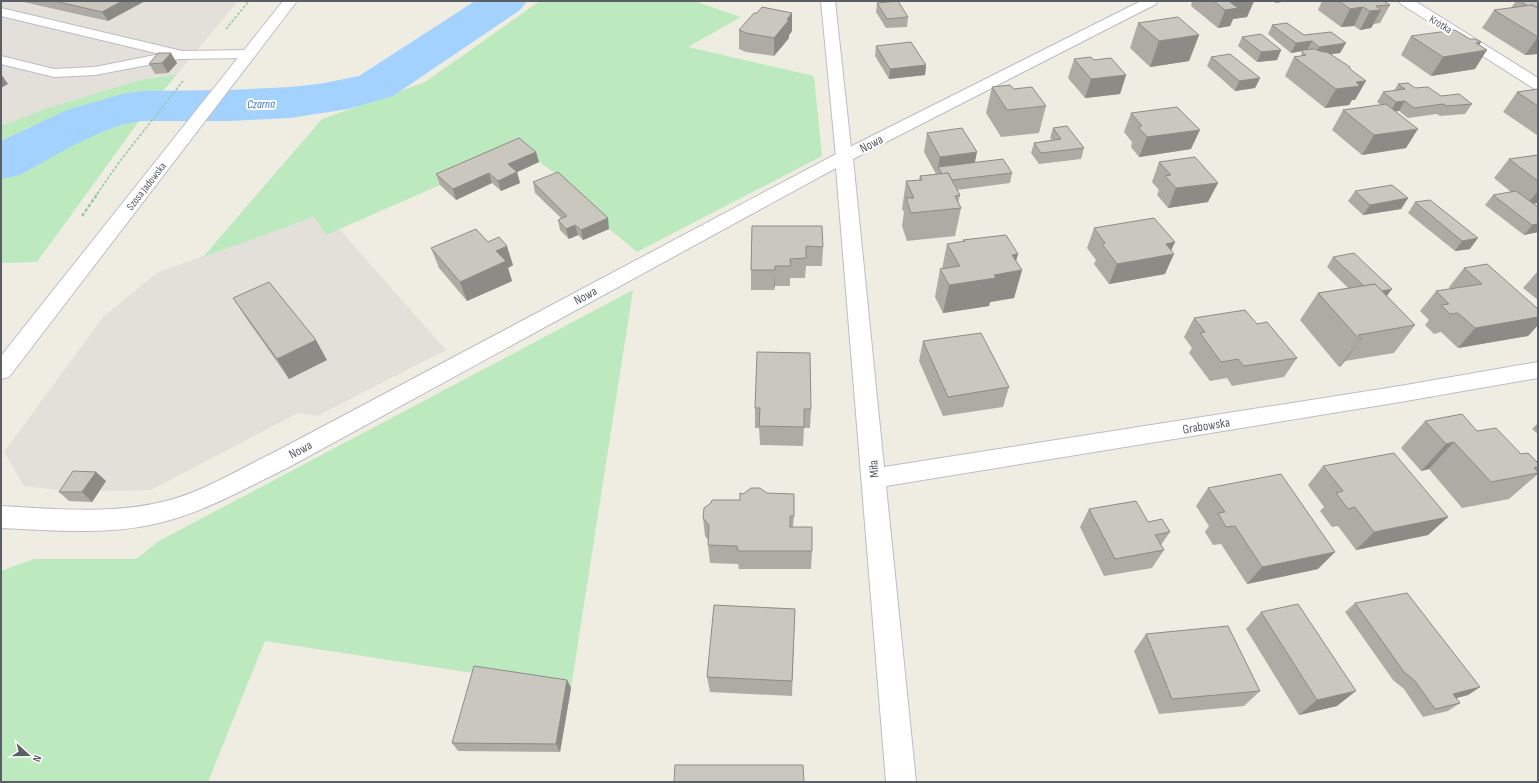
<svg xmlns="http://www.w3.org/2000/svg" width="1539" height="783" font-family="'Sofia Sans Condensed',sans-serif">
  <rect width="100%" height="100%" fill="#efede2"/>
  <!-- industrial -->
  <g fill="#e3e0da">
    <polygon points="1,1 238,1 177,74 139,80 45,109 1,126"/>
    <polygon points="314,217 326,234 339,229 446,350 317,416 298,413 151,490 100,491 92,502 69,501 75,492 24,486 4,452 104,316 158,272"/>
  </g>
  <!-- green -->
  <g fill="#bceabe">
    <polygon points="540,1 699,1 700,3 741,17 688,47 814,76 822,156 637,252 609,229 561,182 565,181 522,149 326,235 314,217 203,257 322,119 425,82"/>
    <polygon points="177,74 142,117 37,262 1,263 1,126 45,109 139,80"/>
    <polygon points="633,290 571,688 265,641 208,782 1,782 1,571 34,559 136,559 159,541"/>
  </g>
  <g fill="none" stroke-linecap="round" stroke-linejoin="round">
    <!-- river -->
    <polygon fill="#a3d2ff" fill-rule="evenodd" points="475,1 527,1 520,10 393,96 348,109 290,118 230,121 141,121 121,125 104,131 70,147 20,175 1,179 1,141 67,110 122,94 141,91 230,90 290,87 319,84 359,76"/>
    <!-- lane casing -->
    <g stroke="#babdc3" stroke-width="2">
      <g id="lane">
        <polygon points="821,1 835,1 852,157 850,161 844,162 838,161 836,157"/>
        <polygon points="1,8 182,51 249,50 254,51 256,54 254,57 249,58 179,59 95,75 54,77 1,64 1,56 54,69 95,67 160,54 1,16"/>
      </g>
    </g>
    <!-- street casing -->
    <g stroke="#babdc3" stroke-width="2">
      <g id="street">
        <path d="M 1141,1 L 1158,1 L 1156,4 L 853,159 L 884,467 L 1400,386 L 1538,362 L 1538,378 L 1400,402 L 886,486 L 916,782 L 886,782 L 836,168 L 289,467 C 244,489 200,515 150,525 C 101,535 50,530 1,528 L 1,506 C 57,509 115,515 170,500 C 206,490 239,469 273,453 L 838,153 Z"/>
        <polygon points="1399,1 1415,1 1538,78 1538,90 1533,88 1401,4"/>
      </g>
    </g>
    <!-- secondary casing -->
    <g stroke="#bbbec6" stroke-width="2">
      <polygon id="secondary" points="283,1 297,1 9,377 1,379 1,356"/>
    </g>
    <!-- path-far1 -->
    <g stroke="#95cba6" stroke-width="1.5" stroke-dasharray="3 1.5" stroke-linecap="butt">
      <polyline points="226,29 249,1"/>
      <polyline points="97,194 120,161 183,81"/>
    </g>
    <!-- path -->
    <polyline stroke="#95cba6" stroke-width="2.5" stroke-dasharray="3.5 2" stroke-linecap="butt" points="82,216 98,193"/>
    <!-- lane -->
    <use href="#lane" fill="#fff" fill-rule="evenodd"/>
    <!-- street -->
    <use href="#street" fill="#fff" fill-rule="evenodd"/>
    <!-- secondary -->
    <use href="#secondary" fill="#fff" fill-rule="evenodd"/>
  </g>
  <!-- wall -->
  <g fill="#aeaba4">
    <polygon points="19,1 145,1 108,21"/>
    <polygon points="1192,1 1254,1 1247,17 1233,19 1230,26 1218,28 1191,6"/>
    <polygon points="1322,1 1384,1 1390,5 1380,23 1374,24 1371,28 1360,30 1354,26 1341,27 1318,10"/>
    <polygon points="1516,1 1538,1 1538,54 1525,55 1482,28 1494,10 1511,8"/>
    <polygon points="877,3 908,17 907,27 886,28 876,12"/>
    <polygon points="1138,23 1199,35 1189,61 1150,67 1130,48"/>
    <polygon points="1272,25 1304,35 1340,53 1331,54 1350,69 1355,100 1352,100 1349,105 1325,108 1285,76 1294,57 1301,56 1303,51 1291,53 1268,34"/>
    <polygon points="739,30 792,31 789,35 789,38 774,56 746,52 739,49"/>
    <polygon points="1411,36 1470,39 1481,42 1479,45 1475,69 1431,76 1401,55"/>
    <polygon points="1242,37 1281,50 1277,60 1257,62 1238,46"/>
    <polygon points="876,46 926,65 925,75 889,79 875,56"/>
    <polygon points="1211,57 1260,78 1255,88 1235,91 1207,66"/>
    <polygon points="1074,59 1094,60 1126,75 1120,94 1085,98 1068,78"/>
    <polygon points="177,63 168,73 155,74 149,64"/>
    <polygon points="1398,84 1415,88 1441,96 1472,104 1465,114 1440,116 1437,114 1408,118 1399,111 1396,111 1406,148 1362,155 1332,130 1343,110 1381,105 1377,102 1383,92 1394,91"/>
    <polygon points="992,87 1046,106 1039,133 1001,137 986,113"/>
    <polygon points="1538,89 1538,135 1537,135 1503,112 1517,92"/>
    <polygon points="1131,113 1191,149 1139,157 1131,147 1132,142 1124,132"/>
    <polygon points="1053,128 1084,148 1081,159 1039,164 1031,153 1034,143 1052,140 1050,138"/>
    <polygon points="927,133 975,163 1012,173 1010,183 957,190 960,195 958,203 961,208 955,236 907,241 902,226 904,212 902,209 906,181 919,180 920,176 936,174 924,152"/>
    <polygon points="536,152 539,162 517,172 520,183 501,191 492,183 456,200 440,185 436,174"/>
    <polygon points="1538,155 1538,203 1533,204 1538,207 1538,232 1524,235 1485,205 1493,195 1511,192 1494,178 1509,159"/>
    <polygon points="1159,162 1208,202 1168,208 1157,195 1159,190 1152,182"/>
    <polygon points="533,182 609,229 583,240 578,235 569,239 560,230 558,220 561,218 535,193"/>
    <polygon points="1355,191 1408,198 1401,209 1363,215 1348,201"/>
    <polygon points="1430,200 1470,249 1455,251 1408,213 1415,202"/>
    <polygon points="752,226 823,247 822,266 806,266 805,278 790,278 790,286 775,286 774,290 751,290 751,270"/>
    <polygon points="1094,228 1175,242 1171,250 1165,274 1109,284 1094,264 1096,260 1087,248"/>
    <polygon points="963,240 1018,254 1016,260 1022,270 1014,298 990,302 989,306 943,313 935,297 940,269 942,269 947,244 963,242"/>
    <polygon points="488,242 513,265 508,268 512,281 467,301 439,268 431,248"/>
    <polygon points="1333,257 1387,296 1415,325 1394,353 1345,361 1339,367 1300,320 1318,293 1348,288 1327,267"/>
    <polygon points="1464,268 1538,309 1538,325 1528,336 1458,348 1441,332 1434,334 1425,325 1429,320 1420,311 1436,291 1450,289 1449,287"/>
    <polygon points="1538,271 1538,300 1523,288"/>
    <polygon points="233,298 327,360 289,379 246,318"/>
    <polygon points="1194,318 1257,324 1297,358 1284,377 1232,386 1227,378 1210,381 1189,353 1192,348 1184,337"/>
    <polygon points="923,341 1009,387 1003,407 943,416 919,361"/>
    <polygon points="755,408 811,409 810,428 804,428 803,446 760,445 759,428 755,428"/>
    <polygon points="1425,421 1477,431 1538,463 1538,470 1537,471 1538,472 1538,474 1509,499 1462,508 1429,469 1421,471 1401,448"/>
    <polygon points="1538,423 1538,434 1532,429"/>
    <polygon points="1323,466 1448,517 1428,535 1356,550 1338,526 1332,527 1320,511 1324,507 1308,485"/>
    <polygon points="96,472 106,481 92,502 69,501 59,492"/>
    <polygon points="1208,488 1318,569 1247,584 1221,544 1213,545 1205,532 1209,526 1196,506"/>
    <polygon points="1089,509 1148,522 1170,532 1161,545 1164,550 1152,568 1104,576 1080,527"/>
    <polygon points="794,516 793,527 812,551 811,569 739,569 738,564 710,563 708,545 708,540 705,536 703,518"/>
    <polygon points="1355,603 1480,687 1468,695 1456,698 1460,703 1448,711 1423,717 1404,689 1393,680 1345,612"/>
    <polygon points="795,609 792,696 710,692 707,677"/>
    <polygon points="1261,612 1337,706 1299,715 1246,629"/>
    <polygon points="1146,634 1260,691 1244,706 1159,714 1134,651"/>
    <polygon points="567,680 571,688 560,752 458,751 452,743"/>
  </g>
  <!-- shaded-wall -->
  <g fill="#8d8b86">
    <polygon points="122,1 145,1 108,21 102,12"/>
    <polygon points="1238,1 1254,1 1247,17 1233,19 1230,26 1218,28 1225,10 1230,2"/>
    <polygon points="1276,1 1290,1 1275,3"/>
    <polygon points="1363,7 1354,26 1341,27 1350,9"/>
    <polygon points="1381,10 1371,28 1360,30 1370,11"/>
    <polygon points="792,13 792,31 789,35 789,38 774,56 774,38 787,19"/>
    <polygon points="1199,35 1189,61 1150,67 1159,41"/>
    <polygon points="1538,37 1538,54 1525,55"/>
    <polygon points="1312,41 1307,50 1291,53 1296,43"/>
    <polygon points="1481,42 1474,52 1487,50 1475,69 1431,76 1443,57 1476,43"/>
    <polygon points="1346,43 1340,53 1315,56 1319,47"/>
    <polygon points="1281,50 1277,60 1257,62 1261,52"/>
    <polygon points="171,53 177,63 168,73 162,63"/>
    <polygon points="926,65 925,75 889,79 890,69"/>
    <polygon points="1,74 8,84 1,88"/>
    <polygon points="1126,75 1120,94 1085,98 1091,79"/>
    <polygon points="1260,78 1255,88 1235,91 1239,81"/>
    <polygon points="1366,81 1355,100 1352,100 1349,105 1325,108 1336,89 1356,82"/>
    <polygon points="1405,101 1399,111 1390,112 1396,102"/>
    <polygon points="1418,129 1406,148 1362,155 1374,135"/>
    <polygon points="1200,130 1191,149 1139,157 1147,137"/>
    <polygon points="536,152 539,162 511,175 508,164"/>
    <polygon points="977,152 973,172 938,167 940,157"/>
    <polygon points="517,172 520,183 501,191 498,181"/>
    <polygon points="489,173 492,183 456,200 453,189"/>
    <polygon points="1218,183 1208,202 1168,208 1176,188"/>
    <polygon points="1538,191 1538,203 1527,204"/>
    <polygon points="1408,198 1401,209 1363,215 1370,205"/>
    <polygon points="608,218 609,229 583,240 581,230"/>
    <polygon points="1538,224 1538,232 1524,235 1532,225"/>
    <polygon points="575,225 578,235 569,239 566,229"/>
    <polygon points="1478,238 1470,249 1455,251 1462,241"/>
    <polygon points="1175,242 1169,255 1174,254 1165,274 1109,284 1117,264 1166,244"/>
    <polygon points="507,246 513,265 508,268 512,281 467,301 460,282 496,251"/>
    <polygon points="1018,254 1013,272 1022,270 1014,298 990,302 989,306 943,313 949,285 994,275 1012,255"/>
    <polygon points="775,266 775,286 774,290 775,270"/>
    <polygon points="1392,289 1384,300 1371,293"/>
    <polygon points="1538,317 1538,325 1528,336 1458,348 1475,328"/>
    <polygon points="1361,339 1341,366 1339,367 1360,340"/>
    <polygon points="316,340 327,360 289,379 277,359"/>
    <polygon points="1454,442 1429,469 1421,471 1446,444"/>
    <polygon points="96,472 106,481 92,502 82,492"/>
    <polygon points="1448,517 1428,535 1356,550 1374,532"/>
    <polygon points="1335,552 1318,569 1247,584 1262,567"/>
    <polygon points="567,680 571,688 560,752 556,744"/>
    <polygon points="1480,687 1468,695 1441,702 1453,694"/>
    <polygon points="1356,691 1337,706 1299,715 1317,700"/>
  </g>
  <!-- building -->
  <g fill="#cac7bf" stroke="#8d8b86">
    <polygon points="54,1 122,1 102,12"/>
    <polygon points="898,1 908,17 887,19 877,3"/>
    <polygon points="1214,1 1238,1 1230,2 1238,8 1225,10"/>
    <polygon points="1339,1 1384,1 1390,5 1376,6 1381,10 1370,11 1363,7 1350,9"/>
    <polygon points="1520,1 1538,1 1538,7 1536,7 1532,5 1528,6"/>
    <polygon points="1532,5 1538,8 1538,37 1494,10"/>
    <polygon points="762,7 792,13 787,19 789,20 774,38 746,33 739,30 754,13 757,13"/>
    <polygon points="1178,17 1199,35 1159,41 1138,23"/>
    <polygon points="1287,23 1304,35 1331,32 1346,43 1319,47 1312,41 1296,43 1272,25"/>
    <polygon points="1455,30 1470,39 1475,39 1481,42 1476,43 1487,50 1443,57 1411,36"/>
    <polygon points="1261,34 1281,50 1261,52 1242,37"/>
    <polygon points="911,42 926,65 890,69 876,46"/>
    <polygon points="1314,49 1323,52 1327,52 1350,67 1350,69 1366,81 1356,82 1360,86 1336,89 1294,57 1306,55 1302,53 1303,50"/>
    <polygon points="158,53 171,53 162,63 149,64"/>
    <polygon points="1230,54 1260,78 1239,81 1211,57"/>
    <polygon points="1091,57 1094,60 1111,58 1126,75 1091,79 1074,59"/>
    <polygon points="1408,83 1415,88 1428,87 1441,96 1459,94 1472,104 1447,106 1443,104 1414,108 1405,101 1396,102 1383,92 1405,89 1398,84"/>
    <polygon points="1010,85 1014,89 1032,87 1046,106 1007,110 992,87"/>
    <polygon points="1538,89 1538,106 1517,92"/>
    <polygon points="1386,104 1418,129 1374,135 1343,110"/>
    <polygon points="1177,107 1200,130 1147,137 1138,127 1142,126 1131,113"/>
    <polygon points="1067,126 1084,148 1041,153 1034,143 1061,139 1053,128"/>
    <polygon points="962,128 977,152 940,157 927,133"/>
    <polygon points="519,138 536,152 508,164 517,172 498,181 489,173 453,189 436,174"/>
    <polygon points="1538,155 1538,181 1509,159"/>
    <polygon points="1195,157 1218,183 1176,188 1165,176 1171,175 1159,162"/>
    <polygon points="1003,159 1012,173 952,180 948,173 942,174 938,167"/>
    <polygon points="558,172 608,218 581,230 575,225 566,229 558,220 567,216 533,182"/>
    <polygon points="948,173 960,195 955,196 961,208 911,213 906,198 914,198 906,181 922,180 920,176"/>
    <polygon points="1392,185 1408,198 1370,205 1355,191"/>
    <polygon points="1516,191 1538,207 1538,224 1532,225 1493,195"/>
    <polygon points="1430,200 1478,238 1462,241 1415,202"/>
    <polygon points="1154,218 1175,242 1166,244 1174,254 1117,264 1102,244 1105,243 1094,228"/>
    <polygon points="752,226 822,226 823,247 806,246 806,258 790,259 791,266 775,266 775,270 751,270"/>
    <polygon points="476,229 488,242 499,237 507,246 496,251 506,261 460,282 431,248"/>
    <polygon points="1006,235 1018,254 1012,255 1022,270 994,275 996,278 949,285 940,269 960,266 947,244 965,241 963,240"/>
    <polygon points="1354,253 1392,289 1382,291 1375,284 1364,286 1333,257"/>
    <polygon points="1487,264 1538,309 1538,317 1475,328 1458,313 1450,314 1441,305 1449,304 1436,291 1482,284 1464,268"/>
    <polygon points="269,282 316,340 277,359 233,298"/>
    <polygon points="1375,284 1415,325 1358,335 1361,339 1360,340 1318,293"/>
    <polygon points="1245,310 1257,324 1267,322 1297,358 1244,366 1238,359 1221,362 1200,333 1205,332 1194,318"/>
    <polygon points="981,333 1009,387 948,397 923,341"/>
    <polygon points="757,352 810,353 811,409 804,409 804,427 759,426 760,408 755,408"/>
    <polygon points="1462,414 1477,431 1496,428 1521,454 1528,453 1538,463 1538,467 1534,468 1538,472 1538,473 1491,482 1454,442 1446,444 1425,421"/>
    <polygon points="1394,453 1448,517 1374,532 1355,507 1348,509 1336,493 1343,491 1323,466"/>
    <polygon points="73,471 96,472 82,492 59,492"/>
    <polygon points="1281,474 1335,552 1262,567 1235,526 1226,527 1218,513 1225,512 1208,488"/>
    <polygon points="751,488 760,488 767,493 794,494 794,516 790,516 790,527 812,527 812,551 738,551 737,546 708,545 709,525 703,518 704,508 711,503 712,500 740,500 740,493 743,494"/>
    <polygon points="1136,501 1148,522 1162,519 1170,532 1155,535 1164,550 1115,559 1089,509"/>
    <polygon points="1407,593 1480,687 1453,694 1460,703 1435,709 1415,681 1404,672 1355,603"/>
    <polygon points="1298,604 1356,691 1317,700 1261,612"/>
    <polygon points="714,605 795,609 792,681 707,677"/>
    <polygon points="1228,626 1260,691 1172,699 1146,634"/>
    <polygon points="474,666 567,680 556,744 452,743"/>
    <polygon points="675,765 803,765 804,782 674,782"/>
  </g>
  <g text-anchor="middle" stroke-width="4" stroke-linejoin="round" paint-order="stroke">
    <!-- far-street labels -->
    <g font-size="11" fill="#5b5f65" stroke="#fff">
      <text transform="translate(1441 24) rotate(32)" y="4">Krótka</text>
      <text transform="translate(146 186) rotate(-52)" y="4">Szosa Jadowska</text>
    </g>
    <!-- far-water labels -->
    <g font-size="12" font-style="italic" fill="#3675c6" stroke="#fff">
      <text transform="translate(261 104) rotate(-1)" y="4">Czarna</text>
    </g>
    <!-- street labels -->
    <g font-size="13" fill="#5b5f65" stroke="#fff">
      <text transform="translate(871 143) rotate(-27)" y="5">Nowa</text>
      <text transform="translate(585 295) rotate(-28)" y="5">Nowa</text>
      <text transform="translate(1206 425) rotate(-9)" y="5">Grabowska</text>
      <text transform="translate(300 449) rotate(-28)" y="5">Nowa</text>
      <text transform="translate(873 469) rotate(-95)" y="5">Miła</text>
    </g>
  </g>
  <!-- border -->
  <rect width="1539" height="783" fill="none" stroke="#5b5f65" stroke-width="4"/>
  <!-- north arrow -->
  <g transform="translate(28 755) rotate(111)" stroke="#ffffff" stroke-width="3" paint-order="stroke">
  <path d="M0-3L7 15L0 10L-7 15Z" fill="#5b5f65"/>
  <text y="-6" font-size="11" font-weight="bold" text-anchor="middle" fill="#5b5f65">N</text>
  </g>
</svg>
